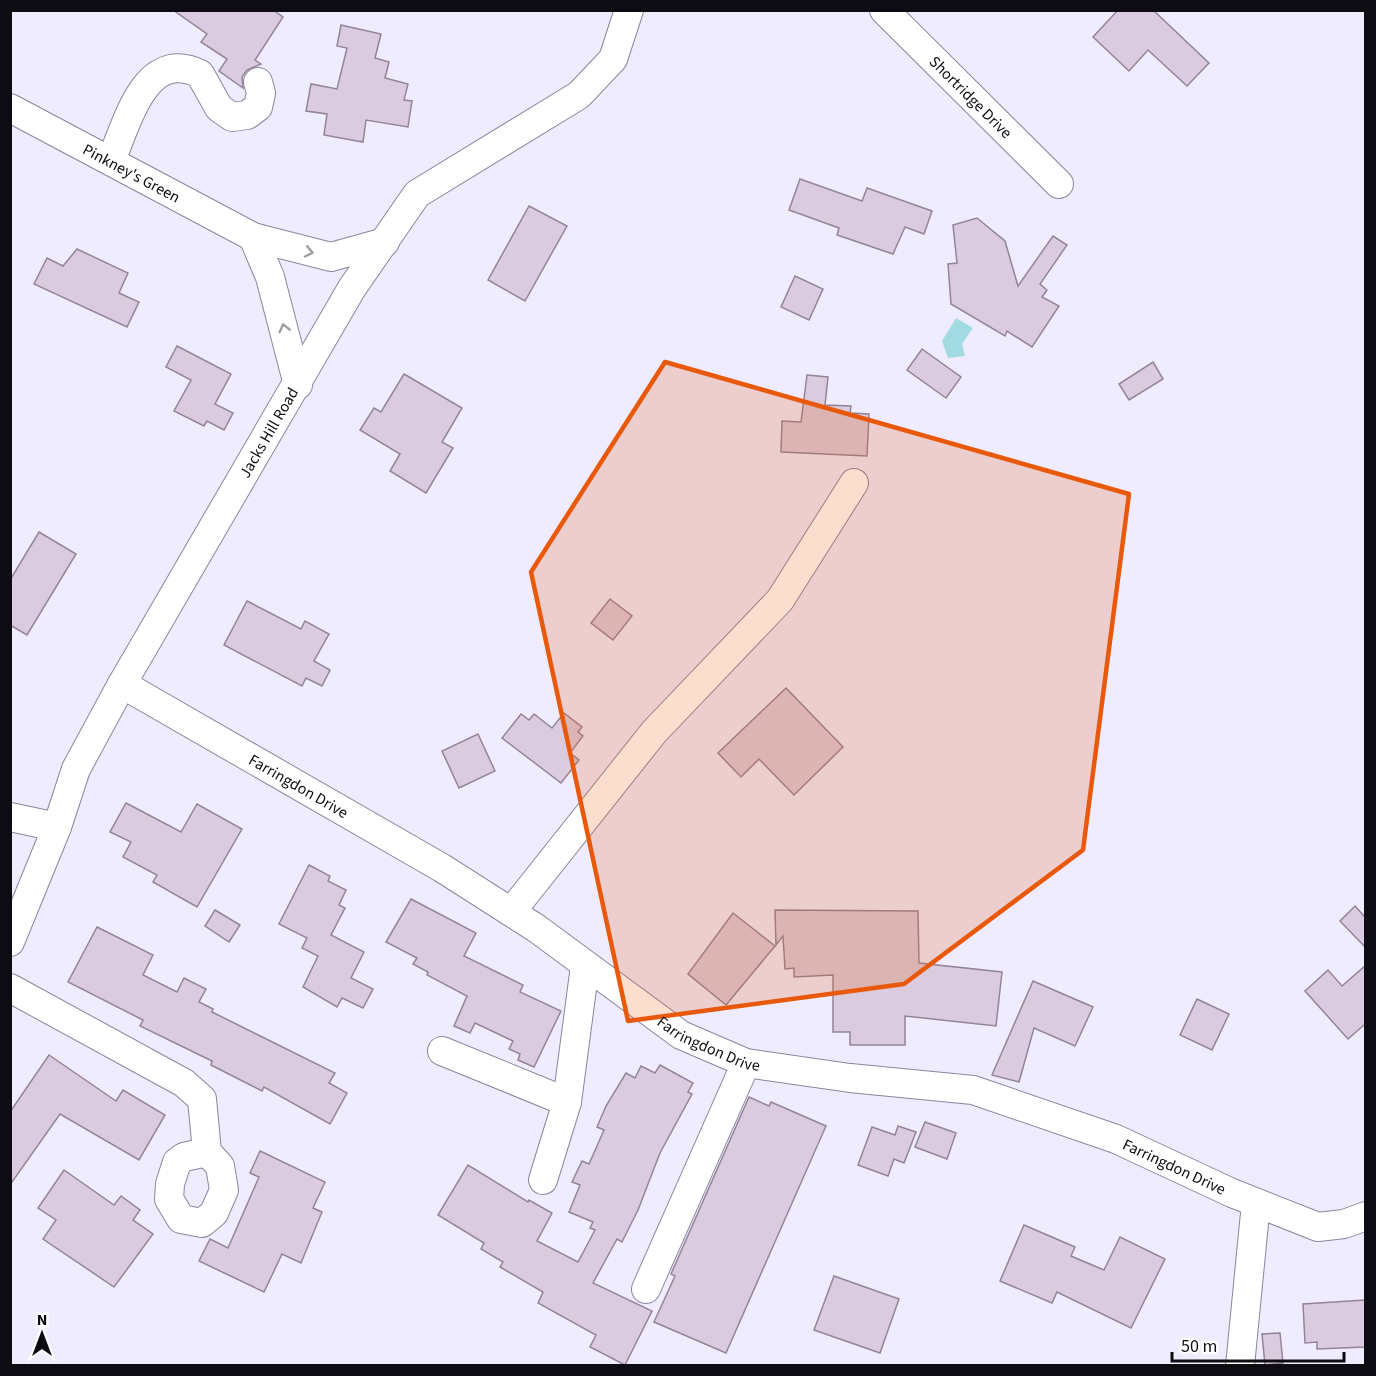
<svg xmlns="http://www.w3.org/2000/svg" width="1376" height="1376" font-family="'Source Sans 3',sans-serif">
  <rect width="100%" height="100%" fill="#efecff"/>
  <!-- water -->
  <polygon fill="#a3dbe3" points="956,318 973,328 962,344 965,356 948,358 942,341"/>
  <!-- building -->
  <g fill="#dacbdf" stroke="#938597" stroke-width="1.5">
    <polygon points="173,10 273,10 283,17 255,60 261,64 247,70 242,77 243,88 219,71 227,59 201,42 207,34"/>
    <polygon points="1118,10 1153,10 1209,63 1187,86 1148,50 1129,71 1093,37"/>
    <polygon points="341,25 381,34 375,58 389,62 385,78 408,84 404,100 412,101 408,127 366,120 363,142 324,135 327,114 306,111 311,84 337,89 347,48 337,46"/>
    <polygon points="800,179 862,201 867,188 932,211 924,234 905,227 893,254 837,235 839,228 789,210"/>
    <polygon points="529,206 567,226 525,301 488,280"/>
    <polygon points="977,218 1005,241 1018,286 1053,236 1067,245 1040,284 1047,290 1042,297 1059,306 1032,347 1007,331 1005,336 951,304 948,264 957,263 953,225"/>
    <polygon points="77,249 128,273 119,293 139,302 127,327 34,284 47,258 63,266"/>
    <polygon points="795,276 823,289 809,320 781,307"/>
    <polygon points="177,346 231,374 215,404 233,413 224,430 207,421 204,426 174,411 191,380 166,367"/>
    <polygon points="922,349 961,377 946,398 907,370"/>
    <polygon points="1153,362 1163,379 1129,400 1119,384"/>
    <polygon points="404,374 462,408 442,442 453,448 426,493 390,471 400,454 360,430 374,408 381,412"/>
    <polygon points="807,375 828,377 825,405 851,406 850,413 869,414 867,456 781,452 782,421 801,422"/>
    <polygon points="39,532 76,554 27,635 10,625 10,580"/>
    <polygon points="610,599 632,616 613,640 591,623"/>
    <polygon points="247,601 301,629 305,621 329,634 314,661 330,670 322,686 306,678 302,686 224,645"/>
    <polygon points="786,688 843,747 794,795 759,759 741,777 718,753"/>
    <polygon points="564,713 582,727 578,732 583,736 570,753 579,760 561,783 502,738 521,714 529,720 534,714 552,728"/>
    <polygon points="478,734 495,771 459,788 442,751"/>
    <polygon points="126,803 181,832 197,804 242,829 197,907 153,882 157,875 123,857 131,842 110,832"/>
    <polygon points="309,865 330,876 328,881 346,890 339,905 345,908 331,935 364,952 351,978 373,989 363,1008 342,998 337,1007 303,987 318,956 302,948 307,938 279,924"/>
    <polygon points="411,899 476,933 464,956 523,985 520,992 561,1011 534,1067 518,1060 520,1054 509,1049 513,1041 475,1023 470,1033 454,1026 467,996 427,975 428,972 413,964 417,958 386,942"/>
    <polygon points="1355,906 1365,917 1365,947 1340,921"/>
    <polygon points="215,910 240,925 229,942 205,926"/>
    <polygon points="775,910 918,911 919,963 1002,972 996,1026 905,1016 905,1045 850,1045 850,1032 833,1032 833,975 794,977 794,968 785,969 783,936 776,945"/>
    <polygon points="733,913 775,946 726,1005 688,974"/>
    <polygon points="97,927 153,955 143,975 177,992 184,978 206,989 199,1002 213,1009 212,1012 335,1073 329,1083 347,1093 330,1124 264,1087 262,1091 211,1065 212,1061 140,1026 143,1020 68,982"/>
    <polygon points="1365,966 1365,1024 1348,1039 1305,991 1328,970 1342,986"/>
    <polygon points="1033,981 1093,1007 1075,1046 1034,1028 1019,1082 992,1075"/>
    <polygon points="1197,999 1229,1014 1212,1050 1180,1035"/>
    <polygon points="49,1055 116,1101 123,1090 165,1115 139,1160 60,1114 10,1185 10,1112"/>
    <polygon points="660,1065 693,1083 688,1092 692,1094 660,1153 638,1210 622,1242 617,1239 593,1283 652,1311 625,1365 590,1347 596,1335 538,1303 543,1292 500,1267 503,1262 481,1249 484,1243 438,1215 468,1165 528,1202 529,1200 552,1213 537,1241 578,1262 595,1230 590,1228 593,1222 569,1212 580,1185 572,1182 582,1161 589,1164 604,1130 597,1127 606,1106 626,1073 635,1078 641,1066 655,1073"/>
    <polygon points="749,1097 769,1106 771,1102 826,1126 726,1353 654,1322 675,1276 671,1274"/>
    <polygon points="925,1122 956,1133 947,1159 915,1147"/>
    <polygon points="898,1126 916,1132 904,1163 894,1159 888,1176 858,1165 872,1127 895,1135"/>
    <polygon points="260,1151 325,1182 313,1208 322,1212 301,1263 282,1254 264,1292 199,1261 210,1239 228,1248 259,1177 250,1173"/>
    <polygon points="64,1170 114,1205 121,1196 140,1210 133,1220 153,1234 114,1287 43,1239 56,1220 38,1208"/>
    <polygon points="1024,1225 1075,1247 1071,1256 1104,1270 1120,1237 1165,1259 1131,1328 1057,1292 1052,1303 1000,1281"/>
    <polygon points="834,1276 899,1299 880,1353 814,1330"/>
    <polygon points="1365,1300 1365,1347 1317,1349 1317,1342 1305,1343 1303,1304"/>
    <polygon points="1280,1333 1283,1363 1265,1365 1262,1334"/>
  </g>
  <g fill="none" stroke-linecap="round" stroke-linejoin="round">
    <!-- minor casing -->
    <g stroke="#8a869c" stroke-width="30">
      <g id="minor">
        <path id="s1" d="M 884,10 L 1059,184"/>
        <path id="s2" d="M 10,108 L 253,237 L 331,257 L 385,242"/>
        <path d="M 111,160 C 128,122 145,47 200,74 L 219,108 L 232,117 L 247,115 L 258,107 L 261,93 L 258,82"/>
        <polyline points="253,237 270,277 298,385"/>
        <path id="s3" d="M 122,684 L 442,868 L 536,928 L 681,1035 L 746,1063 L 850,1078 L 973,1090 L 1116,1139 L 1232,1193 L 1318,1227 L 1344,1224 L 1366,1216"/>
        <polyline points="10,817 57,827"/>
        <polyline points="511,912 654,732 780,600 854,483"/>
        <path id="s4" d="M 10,942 L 57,827 L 76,769 L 122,684 L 352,288 L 417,194 L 579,95 L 613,59 L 629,10"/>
        <polyline points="10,988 184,1083 202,1099 207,1152 220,1166 224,1190 214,1213 202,1223 181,1219 169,1199 170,1184 177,1162 184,1157 207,1152"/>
        <polyline points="442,1051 567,1102"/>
        <polyline points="543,1180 567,1102 585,966"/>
        <polyline points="646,1289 746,1063"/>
        <polyline points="1240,1366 1256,1203"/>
      </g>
    </g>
    <!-- minor -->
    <use href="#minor" stroke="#fff" stroke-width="28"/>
  </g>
  <!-- one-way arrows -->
  <defs><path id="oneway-chevron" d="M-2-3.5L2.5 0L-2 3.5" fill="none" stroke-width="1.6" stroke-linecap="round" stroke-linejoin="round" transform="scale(1.5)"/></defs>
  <g stroke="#9e9ea1">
    <use href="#oneway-chevron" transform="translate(309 252) rotate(12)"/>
    <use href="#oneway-chevron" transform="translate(284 328) rotate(-104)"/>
  </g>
  <!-- marked area -->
  <path fill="#e8590c" fill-opacity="0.2" stroke="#e8590c" stroke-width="4.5" stroke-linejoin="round" d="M 665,362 L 1129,494 L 1083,850 L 904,984 L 628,1021 L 531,572 Z"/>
  <g text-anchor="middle" stroke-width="6" stroke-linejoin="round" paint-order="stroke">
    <!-- street labels -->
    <g font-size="16" fill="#0d0c13" stroke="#fff">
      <text dy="6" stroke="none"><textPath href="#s1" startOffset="123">Shortridge Drive</textPath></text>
      <text dy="6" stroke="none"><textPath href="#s2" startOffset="138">Pinkney's Green</textPath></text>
      <text dy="6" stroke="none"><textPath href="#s4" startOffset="573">Jacks Hill Road</textPath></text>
      <text dy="6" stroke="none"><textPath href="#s3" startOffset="204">Farringdon Drive</textPath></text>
      <text dy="6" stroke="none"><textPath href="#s3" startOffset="690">Farringdon Drive</textPath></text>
      <text dy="6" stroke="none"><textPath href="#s3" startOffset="1176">Farringdon Drive</textPath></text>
    </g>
  </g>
  <!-- border -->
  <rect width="1376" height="1376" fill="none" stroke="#0d0c13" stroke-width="24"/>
  <!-- north arrow -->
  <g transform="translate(42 1334)" stroke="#ffffff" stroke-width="4.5" paint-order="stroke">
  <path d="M0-4.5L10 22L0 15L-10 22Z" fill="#0d0c13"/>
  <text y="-9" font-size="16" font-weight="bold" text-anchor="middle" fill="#0d0c13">N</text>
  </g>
  <!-- scale -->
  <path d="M1172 1352v9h172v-9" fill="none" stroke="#0d0c13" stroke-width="3"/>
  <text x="1181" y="1352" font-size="18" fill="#0d0c13" stroke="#ffffff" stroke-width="4.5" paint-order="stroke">50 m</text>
</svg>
